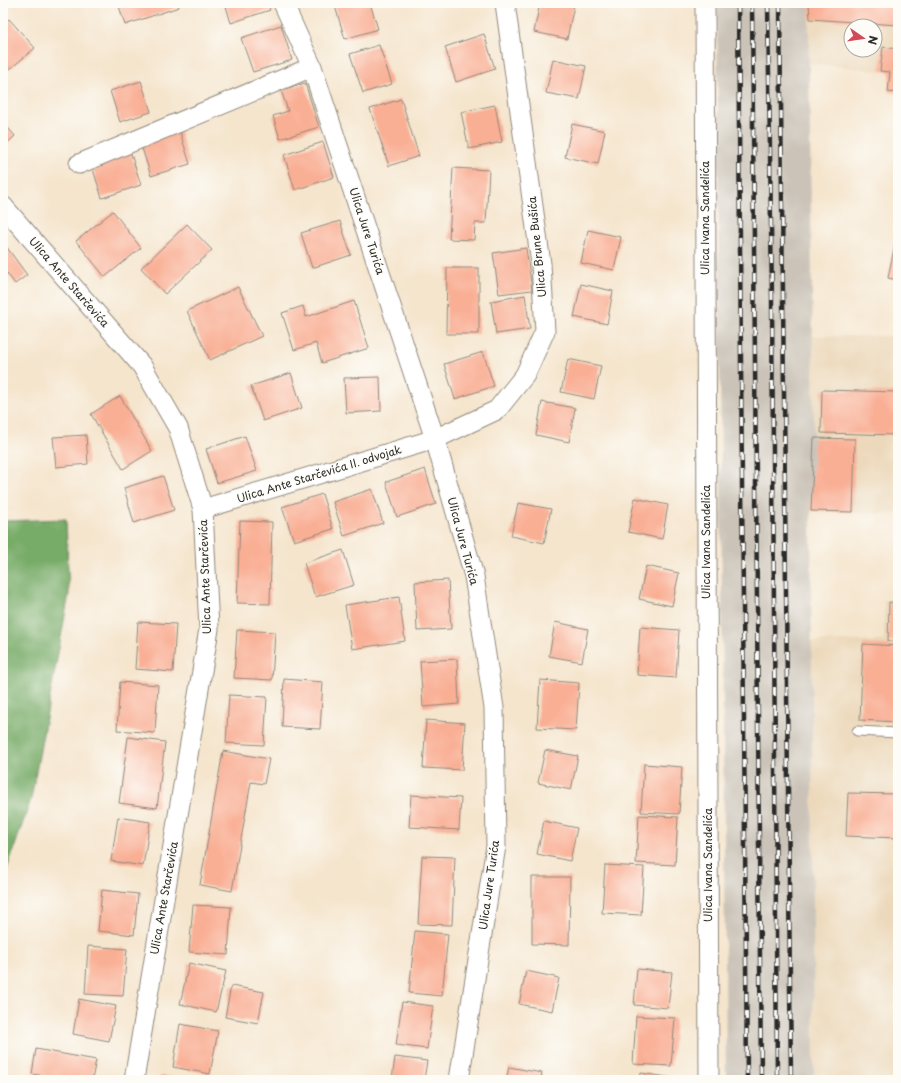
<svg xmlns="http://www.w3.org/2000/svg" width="901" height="1083" font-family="'Playpen Sans',sans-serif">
  <rect width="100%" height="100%" fill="#fdfcf7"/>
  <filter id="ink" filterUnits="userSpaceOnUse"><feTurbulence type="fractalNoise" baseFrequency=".025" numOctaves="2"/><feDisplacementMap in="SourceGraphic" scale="8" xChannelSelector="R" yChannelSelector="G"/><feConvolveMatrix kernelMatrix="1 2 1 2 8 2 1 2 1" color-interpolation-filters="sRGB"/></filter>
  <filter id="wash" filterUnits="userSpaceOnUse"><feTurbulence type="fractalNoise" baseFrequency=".012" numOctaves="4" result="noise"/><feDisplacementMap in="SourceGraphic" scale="16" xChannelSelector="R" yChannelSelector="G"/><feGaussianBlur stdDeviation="0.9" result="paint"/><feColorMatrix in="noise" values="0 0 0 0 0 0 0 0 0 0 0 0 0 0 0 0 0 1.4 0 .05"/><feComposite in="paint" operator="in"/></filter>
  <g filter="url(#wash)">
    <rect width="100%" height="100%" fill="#f5e5cd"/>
    <!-- built -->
    <g fill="#ecd8ba" fill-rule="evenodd">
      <path d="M 809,3 L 898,3 L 898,73 L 809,63 ZM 851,26 L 875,26 L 875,50 L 851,50 Z"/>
      <polygon points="812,336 898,336 898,514 811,511 814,438"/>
      <polygon points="884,600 898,600 898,1080 814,1080 812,641 884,641"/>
    </g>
    <!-- industrial -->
    <polygon fill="#cbc3b8" points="717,3 809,3 809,63 814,438 811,511 814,1080 726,1080"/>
    <!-- forest -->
    <polygon fill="#77ab68" stroke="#516b4a" points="66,519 69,594 31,799 6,872 3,875 3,521"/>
    <g id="blocks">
      <!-- building -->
      <g fill="#f9af94">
        <polygon points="118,3 178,3 179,7 125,25"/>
        <polygon points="225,3 268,3 270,10 231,23"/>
        <polygon points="334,3 370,3 378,29 345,39"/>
        <polygon points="540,3 562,3 574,5 567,39 534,32"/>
        <polygon points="809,3 898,3 898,25 810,19"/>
        <polygon points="9,19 35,48 10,69 3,60 3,24"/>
        <polygon points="281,25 292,60 253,72 241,38"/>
        <polygon points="484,34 495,69 456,82 445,47"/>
        <polygon points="379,45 392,84 363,93 350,54"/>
        <polygon points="883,47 898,49 898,93 888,92 890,72 880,71"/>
        <polygon points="553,59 586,66 579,99 546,93"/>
        <polygon points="141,81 151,112 120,122 110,91"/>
        <polygon points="305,83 319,127 280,139 273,116 288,111 281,90"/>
        <polygon points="401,99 419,156 389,166 370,109"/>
        <polygon points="495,105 502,142 469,149 461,112"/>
        <polygon points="3,122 15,136 3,147"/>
        <polygon points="572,124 605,131 598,164 565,157"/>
        <polygon points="179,129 190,164 151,176 140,142"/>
        <polygon points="323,142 334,177 295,190 284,155"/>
        <polygon points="130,151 141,185 102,198 91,163"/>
        <polygon points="453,168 489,170 486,223 475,223 474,240 449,239"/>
        <polygon points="113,211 141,248 105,277 76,241"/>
        <polygon points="340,221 351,255 312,268 301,233"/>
        <polygon points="187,224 212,250 165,294 141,268"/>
        <polygon points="588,230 621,237 614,270 581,263"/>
        <polygon points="897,234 898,234 898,280 888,278"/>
        <polygon points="3,242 27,275 15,284 7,273 3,276"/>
        <polygon points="526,248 532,290 499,294 493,253"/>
        <polygon points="447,268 479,268 479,334 446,334"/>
        <polygon points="581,284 613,291 607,324 574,317"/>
        <polygon points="238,287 262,336 210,360 187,311"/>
        <polygon points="525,295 530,329 496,334 491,301"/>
        <polygon points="354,301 369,348 322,363 316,343 294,350 282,313 303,306 306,317"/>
        <polygon points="483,352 494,386 455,399 444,364"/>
        <polygon points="568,359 601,366 594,399 561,392"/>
        <polygon points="291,373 302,408 263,421 251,386"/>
        <polygon points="380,377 381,411 346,413 344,378"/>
        <polygon points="822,390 898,392 898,435 821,433"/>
        <polygon points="120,396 152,451 123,469 91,414"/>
        <polygon points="542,402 575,408 569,442 536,435"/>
        <polygon points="86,435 88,464 56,467 53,437"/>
        <polygon points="245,436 257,471 217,483 206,449"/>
        <polygon points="814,438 855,439 853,512 811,511"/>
        <polygon points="425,469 436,504 397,517 386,482"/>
        <polygon points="163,476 174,510 134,523 124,488"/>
        <polygon points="372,489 383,523 344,536 333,502"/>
        <polygon points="322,494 333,529 294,541 282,507"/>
        <polygon points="635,498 668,505 662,539 628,532"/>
        <polygon points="518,503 551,509 544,543 511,536"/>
        <polygon points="240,521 272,522 270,604 237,603"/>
        <polygon points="343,550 354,585 315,597 304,563"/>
        <polygon points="646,566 679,573 672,606 639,599"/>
        <polygon points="448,580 451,629 417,631 415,582"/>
        <polygon points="399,597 405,641 352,649 345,605"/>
        <polygon points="889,602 898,603 898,641 888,641"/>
        <polygon points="138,622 176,624 173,672 135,669"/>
        <polygon points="555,622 588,629 582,662 549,656"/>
        <polygon points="640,627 679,630 676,678 637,675"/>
        <polygon points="237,630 275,632 272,680 234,678"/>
        <polygon points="863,644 898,646 898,722 860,720"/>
        <polygon points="457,659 459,704 423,707 420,661"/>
        <polygon points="284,679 323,682 320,729 282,727"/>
        <polygon points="540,680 579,683 576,730 537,728"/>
        <polygon points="120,682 158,685 155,733 117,730"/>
        <polygon points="229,695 267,697 264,745 226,743"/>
        <polygon points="426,720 465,723 462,770 423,768"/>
        <polygon points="128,737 165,742 157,808 119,803"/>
        <polygon points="545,750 578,756 571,790 538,783"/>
        <polygon points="223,751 269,759 264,784 251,782 232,891 200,885"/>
        <polygon points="644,764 682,767 679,814 641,812"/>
        <polygon points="848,793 898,794 898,838 846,836"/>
        <polygon points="411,795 461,798 459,830 409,827"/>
        <polygon points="639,815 678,817 675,865 636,863"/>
        <polygon points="118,817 150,822 143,866 111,861"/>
        <polygon points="544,821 577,828 570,861 537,854"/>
        <polygon points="422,856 455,857 452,925 418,924"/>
        <polygon points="605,865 644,867 641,915 602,913"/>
        <polygon points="532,877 570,877 569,945 532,944"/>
        <polygon points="102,890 138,894 134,935 98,931"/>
        <polygon points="193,905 231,907 228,955 189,952"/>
        <polygon points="415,931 448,934 442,996 409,993"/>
        <polygon points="88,946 127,949 123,996 85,994"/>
        <polygon points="189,963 226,971 216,1012 180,1004"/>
        <polygon points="637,969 672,972 668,1008 634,1005"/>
        <polygon points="526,971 559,978 552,1011 519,1004"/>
        <polygon points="231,986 264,992 258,1023 225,1017"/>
        <polygon points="79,999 116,1006 109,1041 73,1034"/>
        <polygon points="402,1002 433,1006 427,1049 396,1045"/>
        <polygon points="636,1016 675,1018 671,1066 633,1064"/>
        <polygon points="180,1024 218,1031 210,1074 173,1067"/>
        <polygon points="36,1049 96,1060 92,1080 69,1080 32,1074"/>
        <polygon points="395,1057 427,1061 424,1080 392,1080"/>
        <polygon points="509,1067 542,1073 541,1080 506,1080"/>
        <polygon points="641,1073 680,1079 680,1080 640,1080"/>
        <polygon points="160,1076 199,1078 199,1080 160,1080"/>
      </g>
    </g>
  </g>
  <g filter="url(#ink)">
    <use href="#blocks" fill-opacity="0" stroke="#90887c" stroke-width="1"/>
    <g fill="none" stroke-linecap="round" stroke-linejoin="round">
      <!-- service casing -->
      <g stroke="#90887c" stroke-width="11">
        <polyline id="service" points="857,731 898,733"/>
      </g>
      <!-- minor casing -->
      <g stroke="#90887c" stroke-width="21">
        <g id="minor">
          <polyline points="283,3 312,67 435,439 474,576 494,708 496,846 459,1080"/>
          <polyline points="705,3 709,1080"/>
          <polyline points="79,164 312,67"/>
          <polyline points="3,206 142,366 178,428 203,509 209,629 134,1080"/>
          <polyline points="203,509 435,439 497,410 525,375 545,331 541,264 505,3"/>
        </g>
      </g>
      <!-- service -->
      <use href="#service" stroke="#fff" stroke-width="9"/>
      <!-- minor -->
      <use href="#minor" stroke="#fff" stroke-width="19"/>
      <!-- rail casing -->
      <g stroke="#2b2b2b" stroke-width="4.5">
        <g id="rail">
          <polyline points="738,3 747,1080"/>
          <polyline points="752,3 761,1080"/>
          <polyline points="768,3 772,300 777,1080"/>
          <polyline points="780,3 791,1080"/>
        </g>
      </g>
      <!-- rail -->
      <use href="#rail" stroke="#fdfcf7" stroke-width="3" stroke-dasharray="9" stroke-linecap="butt"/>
    </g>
  </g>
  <g text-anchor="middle" stroke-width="3" stroke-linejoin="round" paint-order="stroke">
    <!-- street labels -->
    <g font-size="11" fill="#2b2b2b" stroke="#fdfcf7">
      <text transform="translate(705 218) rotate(-90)" y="4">Ulica Ivana Sandelića</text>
      <text transform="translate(367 231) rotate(72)" y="4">Ulica Jure Turića</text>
      <text transform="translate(537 247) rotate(-96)" y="4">Ulica Brune Bušića</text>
      <text transform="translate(69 282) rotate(49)" y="4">Ulica Ante Starčevića</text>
      <text transform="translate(319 474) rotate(-17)" y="4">Ulica Ante Starčevića II. odvojak</text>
      <text transform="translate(463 541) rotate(75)" y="4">Ulica Jure Turića</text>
      <text transform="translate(706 542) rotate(-90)" y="4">Ulica Ivana Sandelića</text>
      <text transform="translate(205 577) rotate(-92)" y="4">Ulica Ante Starčevića</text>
      <text transform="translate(708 865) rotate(-90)" y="4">Ulica Ivana Sandelića</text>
      <text transform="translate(489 885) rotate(-82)" y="4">Ulica Jure Turića</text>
      <text transform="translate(164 898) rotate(-80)" y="4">Ulica Ante Starčevića</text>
    </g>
  </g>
  <!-- margin -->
  <rect width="901" height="1083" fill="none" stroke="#fdfcf7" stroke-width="16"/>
  <!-- north arrow -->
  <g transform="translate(863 38) rotate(103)"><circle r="19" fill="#fdfcf7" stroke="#a9a8a5"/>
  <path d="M0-3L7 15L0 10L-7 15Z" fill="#d1495b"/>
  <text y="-6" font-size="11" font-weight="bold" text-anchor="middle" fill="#2b2b2b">N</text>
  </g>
</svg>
